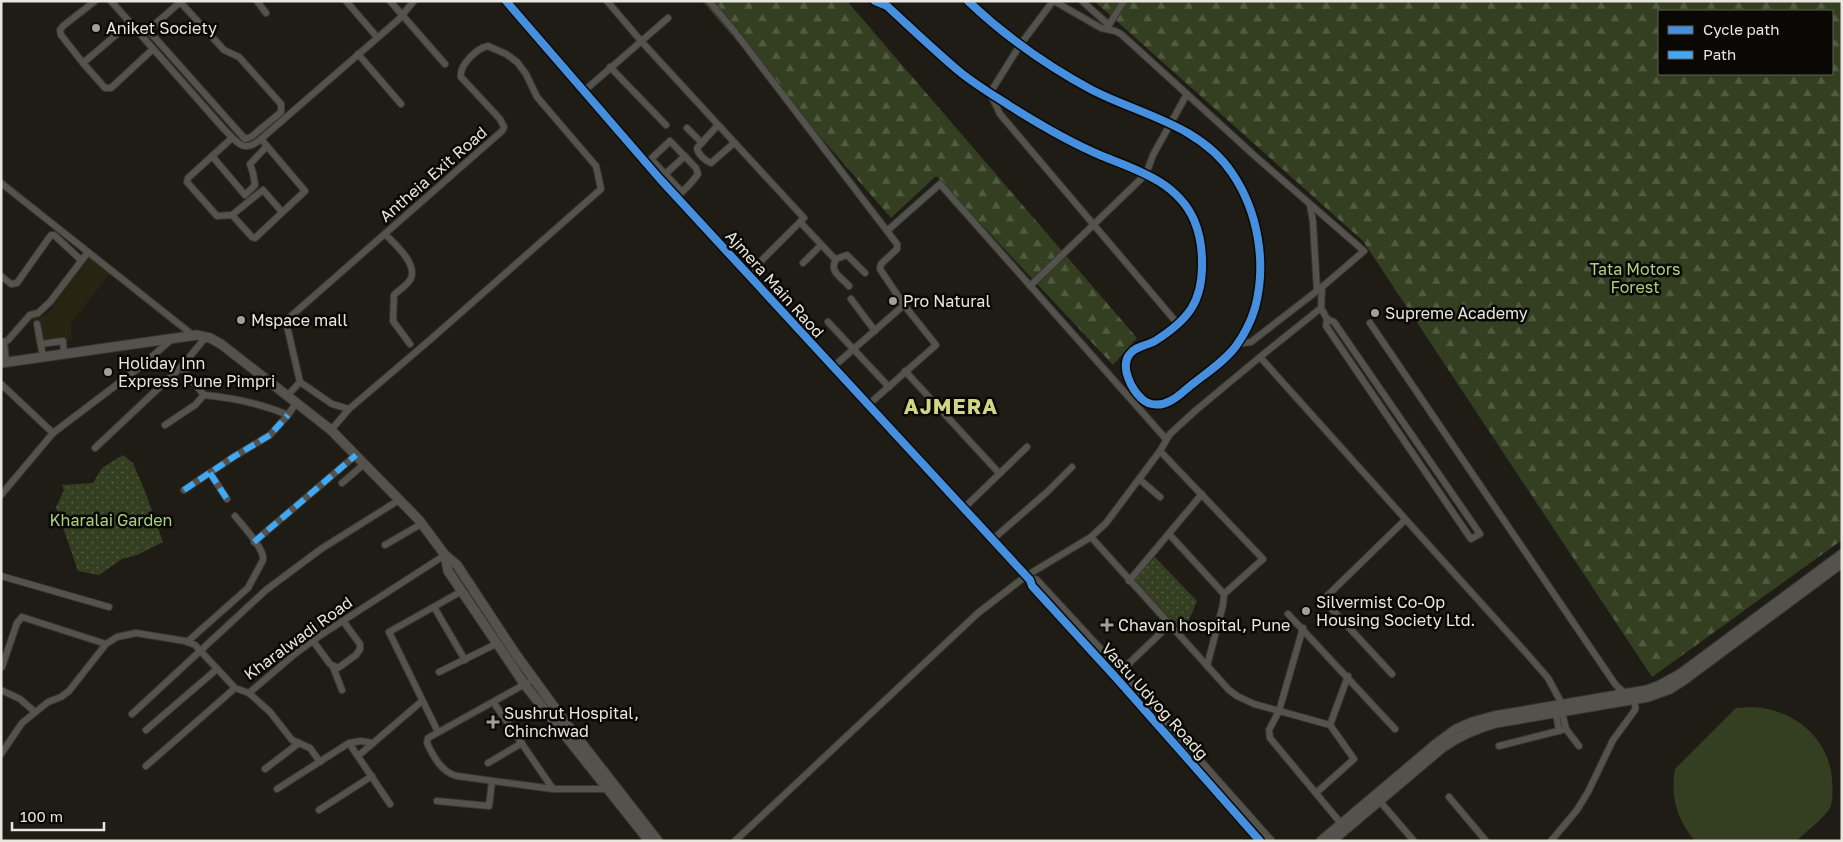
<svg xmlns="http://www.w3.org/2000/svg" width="1843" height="842" font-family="'Golos Text',sans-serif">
  <defs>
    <pattern id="forest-firs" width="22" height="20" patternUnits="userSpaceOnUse" patternTransform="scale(1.25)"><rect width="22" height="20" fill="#333f20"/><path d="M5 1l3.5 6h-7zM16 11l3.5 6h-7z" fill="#515b40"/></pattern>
    <pattern id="park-dots" width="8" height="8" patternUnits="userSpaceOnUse" patternTransform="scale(1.25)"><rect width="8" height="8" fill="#333f20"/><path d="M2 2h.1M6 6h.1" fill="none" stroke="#515b40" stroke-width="1.8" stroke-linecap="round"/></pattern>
  </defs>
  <rect width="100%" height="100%" fill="#1e1c15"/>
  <!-- built -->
  <polygon fill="#282412" points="88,257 110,273 71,324 72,341 36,346 32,318 47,315"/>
  <!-- green -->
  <path fill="#333f20" d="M 1752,707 C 1794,709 1830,738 1832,781 C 1833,790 1833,801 1830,808 C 1826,816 1804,834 1796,841 L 1695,841 C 1677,820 1670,796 1675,769 L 1736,708 Z"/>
  <!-- forest -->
  <g fill="url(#forest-firs)" fill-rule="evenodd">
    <polygon points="702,1 847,1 1137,338 1113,365 936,176 891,218"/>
    <path d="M 1094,1 L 1842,1 L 1842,540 L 1652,677 L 1363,241 ZM 1659,11 L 1832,11 L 1832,74 L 1659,74 Z"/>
  </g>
  <!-- park -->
  <g fill="url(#park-dots)">
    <polygon points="123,455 133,463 145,491 163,542 137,555 122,559 99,575 78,571 56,507 64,490 62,485 93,483 102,468"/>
    <polygon points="1155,557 1197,601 1182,636 1132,581"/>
  </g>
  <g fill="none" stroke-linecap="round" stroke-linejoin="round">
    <!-- street casing -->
    <g stroke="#393732" stroke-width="8">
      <g id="street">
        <polyline points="95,1 63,26 60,30 61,35 83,63 130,23"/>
        <path d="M 111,1 L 223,128 C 236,141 243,155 261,139 L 398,20 L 414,1"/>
        <polyline points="257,1 266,13"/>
        <polyline points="346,1 377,37"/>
        <polyline points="390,1 445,64"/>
        <polyline points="607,1 641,41 804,218 748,274"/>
        <polyline points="709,1 735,32 897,244 897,249 881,264 880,269 904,305 936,345 868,405"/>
        <path d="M 875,1 L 887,6 C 911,28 935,51 960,72 C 976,85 993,95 1010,106 C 1040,125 1069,142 1102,156 C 1137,170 1177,182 1194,220 C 1200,234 1202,247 1202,262 C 1203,302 1188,320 1155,341 C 1146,346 1135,346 1129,355 C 1120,368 1132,390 1142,399 C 1149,406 1162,406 1170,401 C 1177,398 1184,391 1190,386 C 1205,374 1224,362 1236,346 C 1244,335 1251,321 1255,308 C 1267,263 1258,211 1232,173 C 1200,125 1141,115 1092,90 C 1047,66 1005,36 968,1"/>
        <polyline points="1053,1 1020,45 990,93 1000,114 1177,323"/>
        <polyline points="1054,1 1101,28 1115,31 1121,34 1256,157 1364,251 1322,287 1321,308 1327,319 1326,326 1471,539 1480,534 1334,322 1327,319"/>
        <polyline points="1082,1 1109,25"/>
        <polyline points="1107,28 1124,1"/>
        <polyline points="142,36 146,32 178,4 182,4 224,50 239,57 281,104 281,112 251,137 245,139 148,30"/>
        <path d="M 488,46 L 506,54 L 517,62 L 526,74 L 537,97 L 596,166 L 601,189 L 431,339 L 349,409 L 332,404 L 300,382 L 287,326 L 290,317 L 502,131 L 504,127 L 500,119 L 461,77 C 459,65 477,48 488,46 Z"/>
        <polyline points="358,54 401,104"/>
        <polyline points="83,63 105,88 111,88 153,49"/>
        <polyline points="610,67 666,125"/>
        <polyline points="584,91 668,18"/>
        <path d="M 718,125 L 697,148 C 698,154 705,161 711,163 L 734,143"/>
        <polyline points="687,128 702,143"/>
        <polyline points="232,138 188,178 187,182 217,216 232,215 252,237 255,238 305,191 261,139"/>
        <polyline points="212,156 245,195 255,185 253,173 250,164 267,146"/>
        <polyline points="662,177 685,156"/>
        <polyline points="1,183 194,336"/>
        <path d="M 677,197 C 684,190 692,183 698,174 L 696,168 L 670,141 L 651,159 L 682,192"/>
        <polyline points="232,215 263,190 282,212"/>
        <polyline points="800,222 833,257 836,259 847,255 865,273"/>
        <polyline points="888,230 940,184 1166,439"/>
        <path d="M 385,234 C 394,243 417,263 411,278 C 409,284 399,290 394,295 L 393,321 L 410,344"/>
        <path d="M 836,259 C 829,272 840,276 849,286"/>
        <polyline points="803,263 821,245"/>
        <polyline points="1,276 11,284 17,283 51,235 54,235 81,260"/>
        <polyline points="1030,286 1146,174 1153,155 1187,94"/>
        <polyline points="851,299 875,331"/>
        <polyline points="828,322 889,387"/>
        <path d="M 1370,323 L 1615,684 C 1622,693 1638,697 1635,710 L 1613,740 L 1588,792 L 1577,810 L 1551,841"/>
        <polyline points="37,324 43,357"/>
        <polyline points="1,341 4,342 8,340 30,315 38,313 50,302 88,252"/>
        <polyline points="4,342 6,362"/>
        <polyline points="41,344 63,341 64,353"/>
        <polyline points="1237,344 1251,342 1317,291 1313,222 1310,205"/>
        <polyline points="1260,357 1434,551 1528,655 1548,678 1563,706"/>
        <polyline points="833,367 904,305"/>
        <polyline points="905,371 999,473"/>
        <polyline points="1,384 53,433"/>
        <path d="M 204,395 C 234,398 260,403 288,415 L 296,403"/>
        <polyline points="287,396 300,382"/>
        <polyline points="165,425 195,405 204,395 181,367"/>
        <polyline points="331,430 349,409"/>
        <polyline points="95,448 181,367 206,337"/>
        <polyline points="1160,451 1263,559 1224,594 1223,605 1207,666"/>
        <polyline points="210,473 227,499"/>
        <polyline points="1139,479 1160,497"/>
        <polyline points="342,483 364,464"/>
        <polyline points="184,490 235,456 270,435 288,415"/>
        <polyline points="1,495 53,433 140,367 172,339"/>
        <polyline points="964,508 1027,447"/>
        <polyline points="1169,534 1224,594"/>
        <polyline points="1091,537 1229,690 1237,696 1254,704 1330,725 1354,759 1316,793"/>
        <polyline points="992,540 1047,492 1072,467"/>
        <polyline points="254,542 356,455"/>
        <polyline points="385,545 421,524"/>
        <polyline points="1,576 109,607"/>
        <polyline points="1129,581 1202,494"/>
        <polyline points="434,607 465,660"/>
        <polyline points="1288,614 1395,729"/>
        <polyline points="1303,628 1279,711 1269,730 1270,738 1344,827"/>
        <polyline points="313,641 330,664 338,668 356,655 360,649 360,644 343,621"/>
        <path d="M 187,642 L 248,588 L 263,560 C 265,549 243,526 235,516"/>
        <polyline points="2,667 17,623 22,617 106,644"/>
        <polyline points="333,667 342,690"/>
        <polyline points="439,672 498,643"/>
        <polyline points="1120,672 1169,625"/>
        <polyline points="1392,674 1328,605 1326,599 1327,596 1405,520"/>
        <path d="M 534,679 L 428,738 L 427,743 C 433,756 442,773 457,776 L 553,789 L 609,789"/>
        <polyline points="1,690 20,699 35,712"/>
        <polyline points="249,693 296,653 321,635 445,555"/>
        <polyline points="494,703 553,789"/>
        <polyline points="1562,712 1566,729 1579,746"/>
        <polyline points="1556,713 1559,731"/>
        <polyline points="132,714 266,590 321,549 399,500"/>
        <polyline points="1330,725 1348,676"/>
        <polyline points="146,730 217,669"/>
        <polyline points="438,732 389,632 462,591"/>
        <polyline points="349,743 390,804"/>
        <polyline points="1499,746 1566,729"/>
        <polyline points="1,754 22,723 48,702 61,697 69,691 106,644 117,637 136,633 185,641 195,645 235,688 249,693 270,712 292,740 310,748 320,762"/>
        <polyline points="358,756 422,701"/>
        <polyline points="488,763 522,743"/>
        <polyline points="146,766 235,688"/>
        <polyline points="265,769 299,743"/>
        <polyline points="277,789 349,743 361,741 373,743"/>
        <polyline points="1449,797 1486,841"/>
        <polyline points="1377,798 1414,841"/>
        <polyline points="437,801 489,806 492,781"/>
        <polyline points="319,810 372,776"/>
        <polyline points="735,841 978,613 1026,576 1091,537 1106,523 1160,451 1170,434 1195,411 1260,357 1321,308"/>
      </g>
    </g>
    <!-- secondary casing -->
    <g stroke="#393732" stroke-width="11">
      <g id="secondary">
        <polyline points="506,1 660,179 1030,580 1032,586 1118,680 1260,841"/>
        <polyline points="1,363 197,335 210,338 221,344 331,430 419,520 445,555 457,565 517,656 566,723 658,841"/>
        <polyline points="445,555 448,571 525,685 649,841"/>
        <polyline points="1030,580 1036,581 1120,672 1270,841"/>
        <polyline points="1321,841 1437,743 1456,729 1472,722 1494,716 1647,690 1658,686 1680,674 1842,554"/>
        <path d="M 1332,841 L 1442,748 C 1459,736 1475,729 1496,723 L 1648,697 L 1670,689 L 1684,680 L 1842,563"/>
      </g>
    </g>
    <!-- street -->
    <use href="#street" stroke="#54524d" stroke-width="6"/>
    <!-- secondary -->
    <use href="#secondary" stroke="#54524d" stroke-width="9"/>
    <!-- quiet -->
    <g stroke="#3fa9f5" stroke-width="6" stroke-dasharray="12 6" stroke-linecap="butt">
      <polyline points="210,473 227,499"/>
      <polyline points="184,490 235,456 270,435 288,415"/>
      <polyline points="254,542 356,455"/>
    </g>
    <!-- cycleway casing -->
    <g stroke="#0a0804" stroke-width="11">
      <g id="cycleway">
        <polyline points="506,1 660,179 1030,580 1032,586 1118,680 1260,841"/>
        <path d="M 875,1 L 887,6 C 911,28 935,51 960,72 C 976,85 993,95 1010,106 C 1040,125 1069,142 1102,156 C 1137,170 1177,182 1194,220 C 1200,234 1202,247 1202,262 C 1203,302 1188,320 1155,341 C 1146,346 1135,346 1129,355 C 1120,368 1132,390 1142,399 C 1149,406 1162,406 1170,401 C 1177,398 1184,391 1190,386 C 1205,374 1224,362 1236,346 C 1244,335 1251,321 1255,308 C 1267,263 1258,211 1232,173 C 1200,125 1141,115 1092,90 C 1047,66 1005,36 968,1"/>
      </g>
    </g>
    <!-- cycleway -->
    <use href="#cycleway" stroke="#468fdf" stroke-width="8"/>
  </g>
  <!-- markers -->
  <g fill="#a19f97" stroke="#0a0804" stroke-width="2">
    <circle cx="96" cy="28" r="5"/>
    <circle cx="893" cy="301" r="5"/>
    <circle cx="1375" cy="313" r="5"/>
    <circle cx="241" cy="320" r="5"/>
    <circle cx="108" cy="372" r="5"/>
    <circle cx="1306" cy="611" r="5"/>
    <path d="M1104.5 617.5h5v5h5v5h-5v5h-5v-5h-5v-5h5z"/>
    <path d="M490.5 714.5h5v5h5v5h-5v5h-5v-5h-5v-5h5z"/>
  </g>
  <g text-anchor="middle" stroke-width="5" stroke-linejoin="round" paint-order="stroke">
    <!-- poi labels -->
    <g font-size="16" fill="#e8e6dd" stroke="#0a0804" text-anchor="start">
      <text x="106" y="34">Aniket Society</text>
      <text x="903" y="307">Pro Natural</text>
      <text x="1385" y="319">Supreme Academy</text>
      <text x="251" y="326">Mspace mall</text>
      <text x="118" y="369">Holiday Inn<tspan x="118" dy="18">Express Pune Pimpri</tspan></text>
      <text x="1316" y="608">Silvermist Co-Op<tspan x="1316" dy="18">Housing Society Ltd.</tspan></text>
      <text x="1118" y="631">Chavan hospital, Pune</text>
      <text x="504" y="719">Sushrut Hospital,<tspan x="504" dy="18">Chinchwad</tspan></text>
    </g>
    <!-- street labels -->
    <g font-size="16" fill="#e8e6dd" stroke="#0a0804">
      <text transform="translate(433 174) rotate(-41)" y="6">Antheia Exit Road</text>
      <text transform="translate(775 284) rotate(48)" y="6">Ajmera Main Raod</text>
      <text transform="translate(298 638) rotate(-36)" y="6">Kharalwadi Road</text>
      <text transform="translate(1155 701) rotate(48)" y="6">Vastu Udyog Roadg</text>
    </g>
    <!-- park labels -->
    <g font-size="16" fill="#abd081" stroke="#0a0804">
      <text x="1635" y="275">Tata Motors<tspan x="1635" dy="18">Forest</tspan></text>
      <text x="111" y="526">Kharalai Garden</text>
    </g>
    <!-- district labels -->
    <g font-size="21" font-weight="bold" letter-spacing="1" fill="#d3d486" stroke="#0a0804">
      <text x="951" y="414">AJMERA</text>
    </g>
  </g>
  <!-- border -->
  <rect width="1843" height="842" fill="none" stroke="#e8e6dd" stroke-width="5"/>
  <!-- legend -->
  <rect x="1658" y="10" width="175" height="65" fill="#0a0804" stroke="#63615b"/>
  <rect x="1668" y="26" width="25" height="8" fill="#468fdf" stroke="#63615b"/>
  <text x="1703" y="35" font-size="15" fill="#e8e6dd">Cycle path</text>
  <rect x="1668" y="51" width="25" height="8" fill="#3fa9f5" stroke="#63615b"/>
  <text x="1703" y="60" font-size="15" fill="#e8e6dd">Path</text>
  <!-- scale -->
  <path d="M12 822v8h92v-8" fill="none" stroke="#e8e6dd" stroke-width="2.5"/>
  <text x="20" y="822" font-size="15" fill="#e8e6dd" stroke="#0a0804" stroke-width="4" paint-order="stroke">100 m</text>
</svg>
